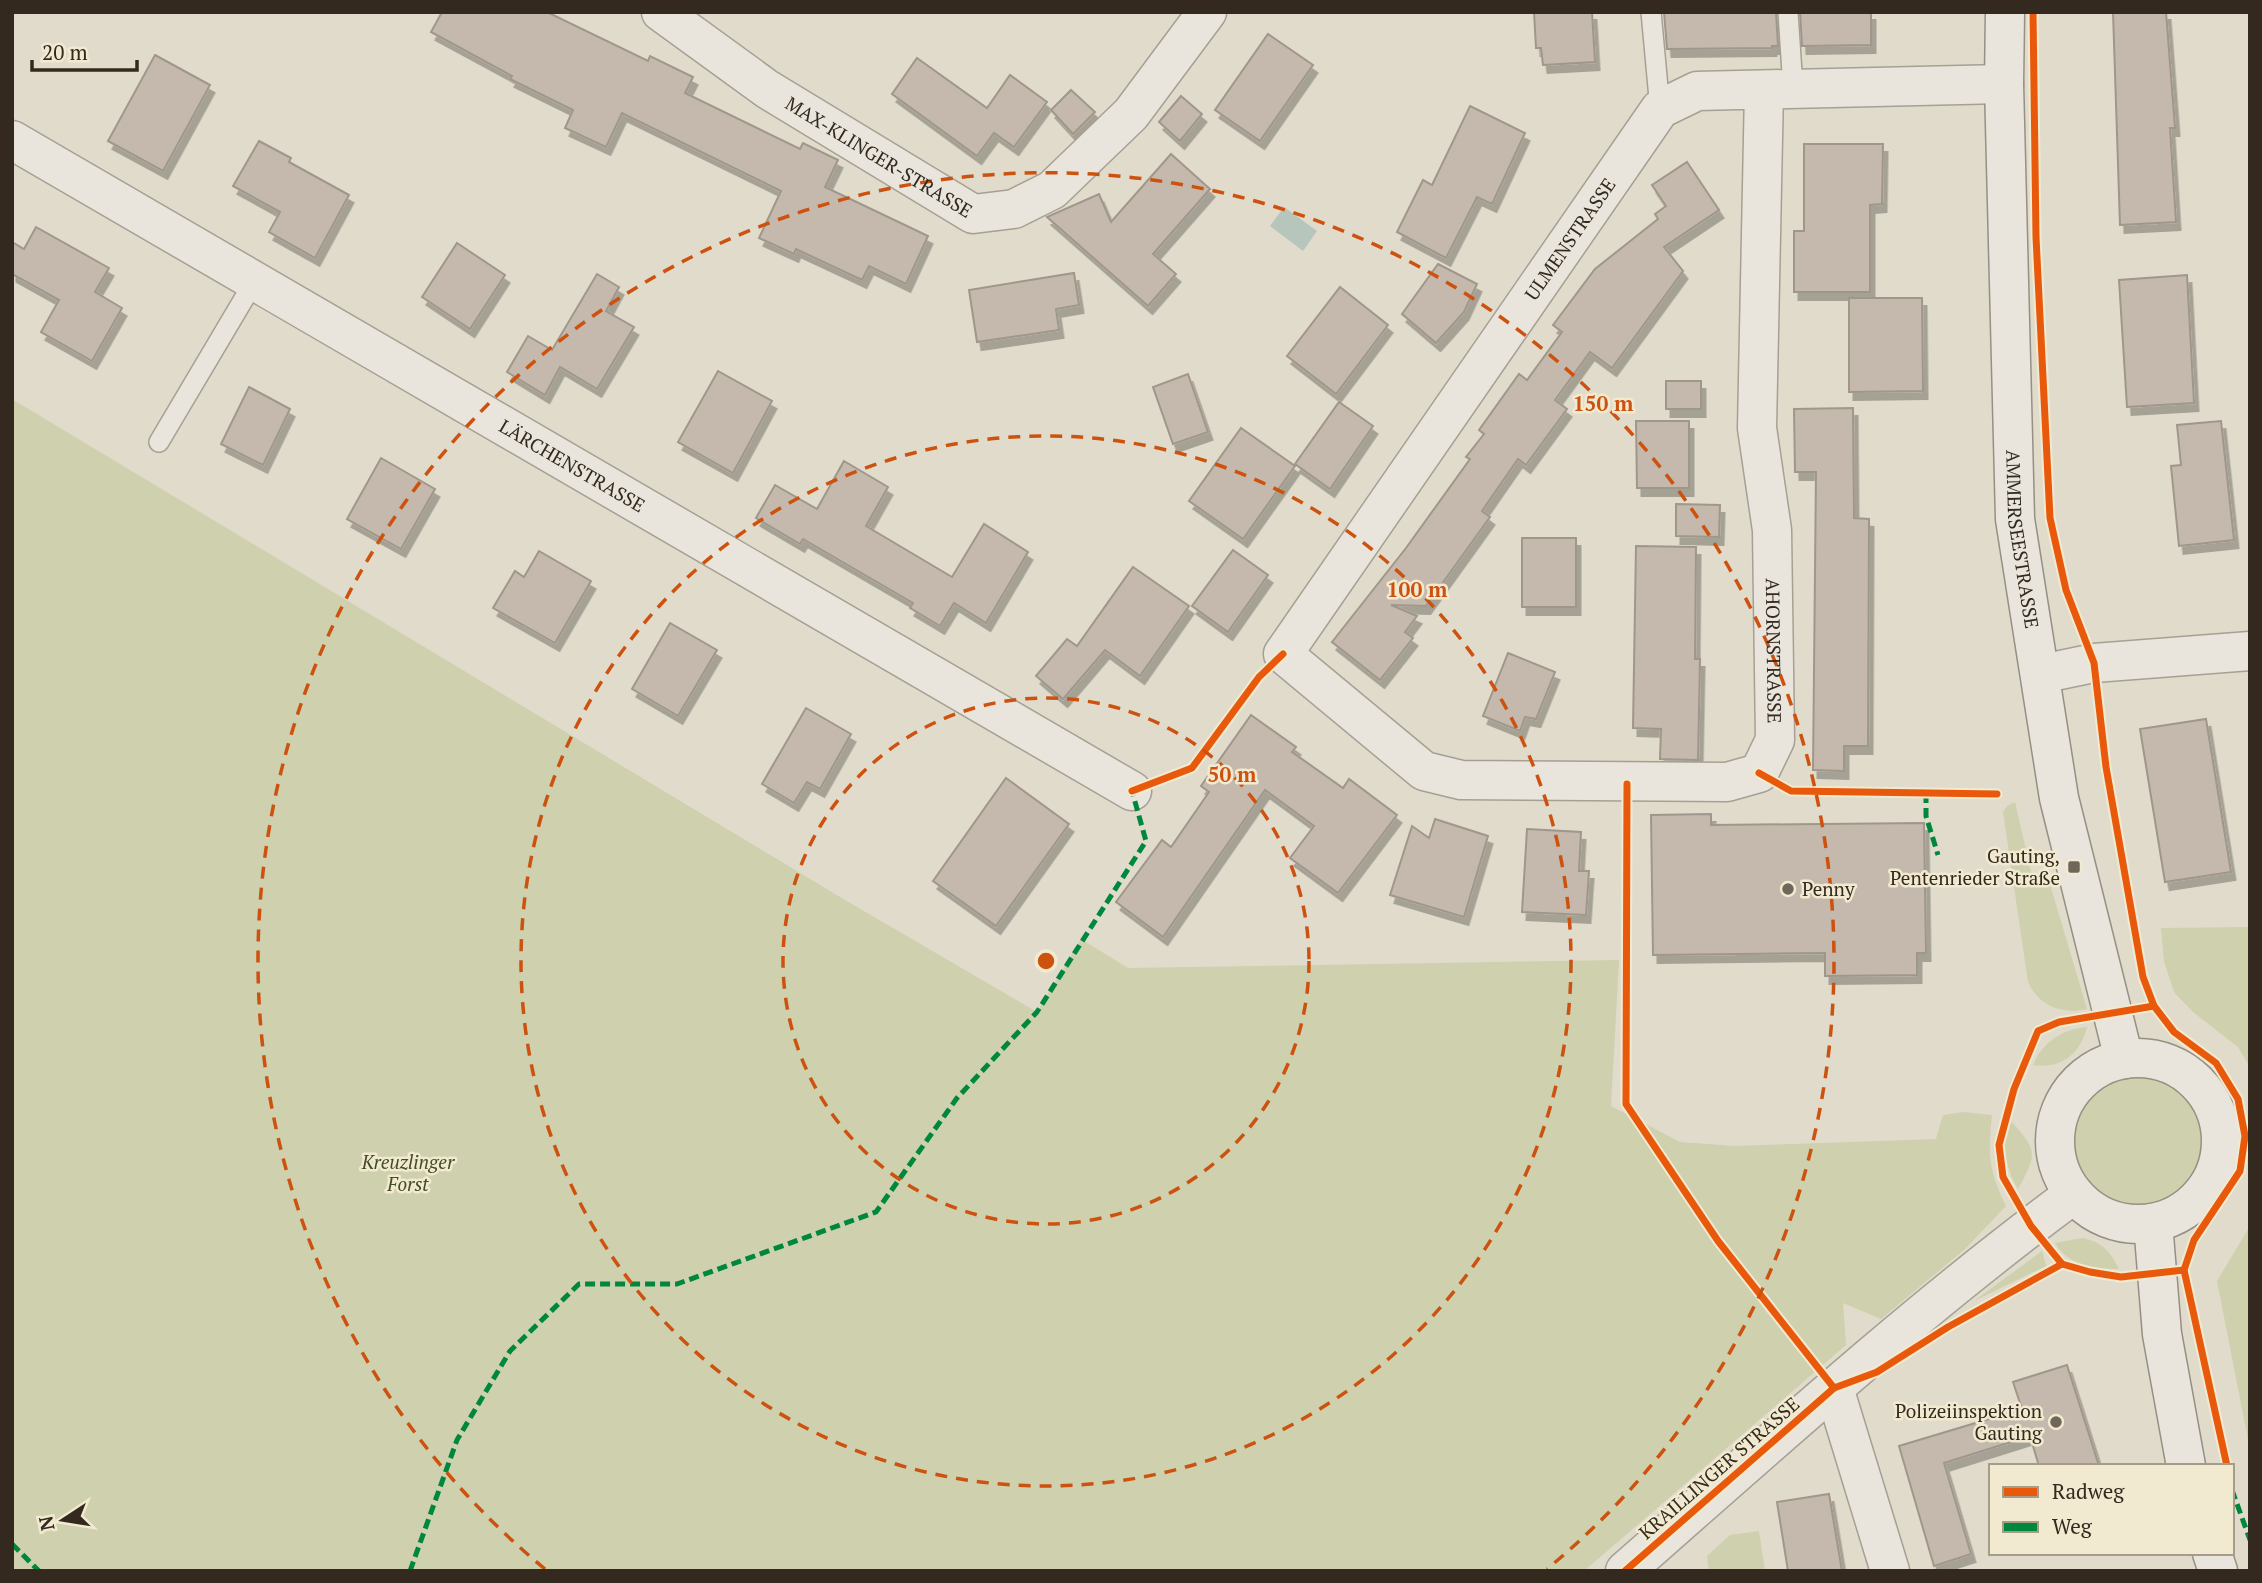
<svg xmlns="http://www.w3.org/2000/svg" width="2262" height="1583" font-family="'PT Serif',serif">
  <defs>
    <filter id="shadow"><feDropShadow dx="4.5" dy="8" stdDeviation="0" flood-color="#0004"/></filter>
  </defs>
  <rect width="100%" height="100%" fill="#e1dbcb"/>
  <!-- green -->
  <g fill="#ced0ae">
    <path d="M 12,399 L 840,897 L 1037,1012 L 1081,939 L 1128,968 L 1619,960 L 1611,1106 L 1680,1142 L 1734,1146 L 1936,1139 L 1943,1115 L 1963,1112 L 1992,1115 C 1988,1153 1988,1171 2006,1206 L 1965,1249 L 1881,1319 L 1843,1303 L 1846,1345 L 1584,1571 L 12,1571 Z"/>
    <path d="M 2015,802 L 2032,876 L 2047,874 L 2087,1009 C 2061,1015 2039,1006 2028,982 L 2003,812 L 2007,806 Z"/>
    <polygon points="2250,927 2250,1067 2238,1047 2193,1012 2174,992 2164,961 2161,928"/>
    <path d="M 2087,1027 C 2080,1054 2062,1069 2033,1065 C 2042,1042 2063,1029 2087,1027 Z"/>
    <circle cx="2137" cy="1142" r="66"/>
    <path d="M 2012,1122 C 2038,1151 2037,1155 2018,1189 C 2007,1172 1999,1140 2012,1122 Z"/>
    <polygon points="2250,1226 2250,1450 2217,1281"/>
    <path d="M 2082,1238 C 2102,1242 2110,1251 2119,1269 C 2094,1269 2069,1266 2055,1243 Z"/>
    <polygon points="2042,1251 2046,1266 1974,1301"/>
    <polygon points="1759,1531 1765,1571 1709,1571 1707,1556 1730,1535"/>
  </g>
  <!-- water -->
  <polygon fill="#b6c6bc" points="1284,207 1317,231 1303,251 1270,226"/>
  <!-- building -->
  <g fill="#c4b9ac" stroke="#a0978b" stroke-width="2" filter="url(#shadow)">
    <polygon points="442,12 547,12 648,61 650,56 693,77 685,93 800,149 803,143 838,160 825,187 928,236 906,284 869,266 862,280 796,249 794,254 759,238 781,191 622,113 606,147 565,128 573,110 510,79 512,76 431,32"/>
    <polygon points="1534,12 1592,12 1595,62 1543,65 1541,48 1536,48"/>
    <polygon points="1664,12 1776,12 1778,46 1772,46 1772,48 1667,49"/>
    <polygon points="1800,12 1871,12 1871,45 1802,46"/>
    <polygon points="2113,12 2166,12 2175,128 2170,128 2176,222 2120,225"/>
    <polygon points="1268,34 1313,65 1260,141 1215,110"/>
    <polygon points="155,55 210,85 163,171 108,141"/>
    <polygon points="917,58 987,108 1010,75 1047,102 1014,147 994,133 977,156 892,94"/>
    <polygon points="1071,90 1095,112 1073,134 1051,110"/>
    <polygon points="1181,96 1202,114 1180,141 1159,122"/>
    <polygon points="1470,106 1525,133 1492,204 1477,197 1446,258 1397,232 1423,180 1432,185"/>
    <polygon points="259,141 291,158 289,162 349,195 315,258 269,232 280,212 233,186"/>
    <polygon points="1804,144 1883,144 1882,204 1870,205 1870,292 1794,292 1794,231 1804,231"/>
    <polygon points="1171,154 1210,189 1153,254 1176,274 1148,306 1047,217 1099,194 1111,222"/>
    <polygon points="1687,162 1719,210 1664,247 1683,271 1612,368 1590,352 1555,400 1567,409 1526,465 1518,459 1482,511 1490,517 1426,606 1391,605 1417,616 1405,632 1413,638 1380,680 1332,642 1406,548 1470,459 1466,457 1484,434 1479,430 1519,374 1527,380 1562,332 1553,325 1595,269 1658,219 1655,214 1666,206 1652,185"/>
    <polygon points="36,227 109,268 95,292 122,308 92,361 41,332 59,300 12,274 12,242 24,249"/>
    <polygon points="457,243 505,275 470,329 422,297"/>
    <polygon points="1438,264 1477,284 1464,312 1436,343 1402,314"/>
    <polygon points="1074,273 1079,305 1056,309 1059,330 977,342 969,290"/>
    <polygon points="597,274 619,287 606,311 634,327 597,389 560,367 545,395 507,372 528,336 552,350"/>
    <polygon points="2187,275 2194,403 2127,407 2119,280"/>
    <polygon points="1340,287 1388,325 1336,394 1287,356"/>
    <polygon points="1849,298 1922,298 1923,391 1849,392"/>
    <polygon points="718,371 772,401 733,473 678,442"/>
    <polygon points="1188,374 1208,432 1173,444 1153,387"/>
    <rect x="1666" y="381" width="35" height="28"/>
    <polygon points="249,387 290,409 263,465 221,444"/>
    <polygon points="1339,402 1373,426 1330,489 1295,464"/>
    <polygon points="1853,408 1854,518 1869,519 1868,746 1844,746 1844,771 1813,770 1816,472 1795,472 1794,409"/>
    <polygon points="1636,421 1689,421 1689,488 1637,488"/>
    <polygon points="2221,421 2234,540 2179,546 2171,466 2181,465 2177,425"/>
    <polygon points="1241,428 1295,466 1243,539 1189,501"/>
    <polygon points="381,458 435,489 401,549 347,519"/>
    <polygon points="844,461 888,487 866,526 952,577 984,524 1028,552 986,623 954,603 940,626 910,608 913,603 803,539 800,544 756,518 775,485 817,509"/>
    <polygon points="1676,504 1720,505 1719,537 1676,536"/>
    <rect x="1522" y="538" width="54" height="69"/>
    <polygon points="1636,546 1696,547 1695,659 1700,659 1698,760 1660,759 1661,729 1633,728"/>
    <polygon points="1233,550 1268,575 1228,632 1192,606"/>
    <polygon points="539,551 591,581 555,643 493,608 515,571 524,577"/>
    <polygon points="1133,567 1189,606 1140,676 1105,650 1063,699 1036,676 1067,639 1077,646"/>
    <polygon points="670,623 717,650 678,716 632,689"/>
    <polygon points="1508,653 1555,672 1536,719 1525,717 1520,731 1483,716"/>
    <polygon points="806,708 851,734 820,789 807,782 794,803 762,784"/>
    <polygon points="1251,715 1296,747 1292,752 1343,788 1349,779 1397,815 1338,893 1290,858 1314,826 1265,790 1163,937 1116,902 1162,840 1171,847 1209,792 1201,786"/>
    <polygon points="2206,719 2231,872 2165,882 2140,729"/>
    <polygon points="1006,778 1069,824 996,926 933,881"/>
    <polygon points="1711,814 1711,825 1924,823 1926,953 1917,953 1917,975 1825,976 1825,953 1653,955 1651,815"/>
    <polygon points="1435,819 1488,836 1464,917 1390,895 1412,826 1429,838"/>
    <polygon points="1527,829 1581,832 1579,871 1589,871 1586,915 1522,912"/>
    <polygon points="2067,1365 2099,1466 2039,1466 2030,1436 1944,1463 1971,1554 1934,1566 1899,1446 2022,1409 2013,1382"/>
    <polygon points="1829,1494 1842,1571 1788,1571 1777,1502"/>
  </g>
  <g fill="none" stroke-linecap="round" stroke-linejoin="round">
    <!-- lane casing -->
    <g stroke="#a6a094" stroke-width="22">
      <g id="lane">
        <polyline points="1651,12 1660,109"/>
        <polyline points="1788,12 1793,88"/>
        <polyline points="159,442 255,280"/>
      </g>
    </g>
    <!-- street casing -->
    <g stroke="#a6a094" stroke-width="41">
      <g id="street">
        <path id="s1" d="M 661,12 L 767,89 L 973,214 L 1014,209 L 1052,190 L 1131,114 L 1207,12"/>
        <path id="s2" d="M 1764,90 L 1757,428 L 1772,530 L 1775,740 L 1759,773 L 1727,782 L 1461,780 L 1424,771 L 1283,654 L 1660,109 L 1697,91 L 2004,84"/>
        <path id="s3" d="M 12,140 L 1132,791"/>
        <polyline points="2041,674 2094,663 2250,651"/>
        <polyline points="1834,1388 1890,1571"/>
        <path d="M 1625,1571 C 1772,1442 1917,1310 2074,1194"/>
      </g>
    </g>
    <!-- secondary casing -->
    <g stroke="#968f84" stroke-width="41">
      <g id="secondary">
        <path id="s4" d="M 2005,12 L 2004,84 L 2015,519 L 2059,798 L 2124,1059"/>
        <circle cx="2138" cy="1141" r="83"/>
        <polyline points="2153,1223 2162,1334 2186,1466"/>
        <polyline points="2212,1553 2218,1571"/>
      </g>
    </g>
    <!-- lane -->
    <use href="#lane" stroke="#e9e5dc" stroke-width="19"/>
    <!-- street -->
    <use href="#street" stroke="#e9e5dc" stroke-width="38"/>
    <!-- secondary -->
    <use href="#secondary" stroke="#e9e5dc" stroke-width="38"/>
    <!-- quiet -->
    <g stroke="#00873e" stroke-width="5" stroke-dasharray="10 5" stroke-linecap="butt">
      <polyline points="1926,793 1926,816 1938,855"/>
      <polyline points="2232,1490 2250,1540"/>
      <polyline points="12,1544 39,1571"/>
      <polyline points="410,1571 457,1440 510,1351 579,1284 677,1284 876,1212 957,1098 1037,1012 1146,841 1132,791 1137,789"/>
    </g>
    <!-- cycleway casing -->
    <g stroke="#f2ead0" stroke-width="11">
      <g id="cycleway">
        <polyline points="2033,12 2036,237 2050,518 2066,590 2094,663 2106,767 2143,977 2154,1006 2174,1032 2216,1063 2238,1099 2245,1136 2240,1171 2194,1240 2184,1270 2227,1466"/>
        <polyline points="1759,773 1791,791 1997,794"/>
        <polyline points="1627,784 1626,1104 1718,1241 1834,1388"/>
        <polyline points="1132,791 1192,768 1259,677 1283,654"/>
        <polyline points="2154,1006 2059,1022 2038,1031 2014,1089 1999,1145 2003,1177 2031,1226 2062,1264 2090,1272 2121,1277 2184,1270"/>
        <polyline points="1625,1571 1834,1388 1877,1372 1948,1327 2062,1264"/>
      </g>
    </g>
    <!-- cycleway -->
    <use href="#cycleway" stroke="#e8590c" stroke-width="7"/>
  </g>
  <!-- distance rings -->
  <g fill="none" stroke="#cd520f" stroke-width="3.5" stroke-dasharray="12 9">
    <circle cx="1046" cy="961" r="263"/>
    <circle cx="1046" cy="961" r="525"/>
    <path d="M545 1569A788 788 0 1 1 1547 1569"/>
  </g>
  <!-- markers -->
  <g fill="#70675b" stroke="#f2ead0" stroke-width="2.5">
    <rect x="2067" y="860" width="14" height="14" rx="3.5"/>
    <circle cx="1788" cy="889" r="7"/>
    <circle cx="2056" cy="1422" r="7"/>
  </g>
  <g text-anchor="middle" stroke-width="5" stroke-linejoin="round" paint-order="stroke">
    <!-- street labels -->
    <g font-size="19" fill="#33291e" stroke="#f2ead0">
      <text dy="7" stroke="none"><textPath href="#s1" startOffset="262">MAX-KLINGER-STRASSE</textPath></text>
      <text dy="7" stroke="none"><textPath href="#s2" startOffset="1713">ULMENSTRASSE</textPath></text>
      <text dy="7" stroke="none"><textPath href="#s3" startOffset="648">LÄRCHENSTRASSE</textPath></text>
      <text dy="7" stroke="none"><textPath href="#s4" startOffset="528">AMMERSEESTRASSE</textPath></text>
      <text dy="7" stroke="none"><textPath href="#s2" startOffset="562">AHORNSTRASSE</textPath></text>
      <text transform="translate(1719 1468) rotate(-41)" y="7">KRAILLINGER STRASSE</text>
    </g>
    <!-- poi labels -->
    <g font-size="19" fill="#33291e" stroke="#f2ead0" text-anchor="end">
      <text x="2060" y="863">Gauting,<tspan x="2060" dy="22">Pentenrieder Straße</tspan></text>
      <text x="1802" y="896" text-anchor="start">Penny</text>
      <text x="2042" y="1418">Polizeiinspektion<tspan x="2042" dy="22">Gauting</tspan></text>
    </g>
    <!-- park labels -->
    <g font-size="19" font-style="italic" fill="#424e26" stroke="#f2ead0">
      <text x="408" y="1169">Kreuzlinger<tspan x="408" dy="22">Forst</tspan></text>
    </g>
  </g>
  <circle cx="1046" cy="961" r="10" fill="#cd520f" stroke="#f2ead0" stroke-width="3.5"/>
  <g font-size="21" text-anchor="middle" font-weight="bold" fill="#cd520f" stroke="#f2ead0" stroke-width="5" stroke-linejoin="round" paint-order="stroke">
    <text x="1603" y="411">150 m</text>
    <text x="1417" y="597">100 m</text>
    <text x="1232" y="782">50 m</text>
  </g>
  <!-- border -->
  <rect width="2262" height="1583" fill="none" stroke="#33291e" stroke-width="28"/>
  <!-- legend -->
  <rect x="1989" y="1464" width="245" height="91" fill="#f2ead0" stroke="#a69d89" stroke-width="2"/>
  <rect x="2003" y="1487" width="35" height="10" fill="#e8590c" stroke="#a69d89" stroke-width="2"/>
  <text x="2052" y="1499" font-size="21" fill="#33291e">Radweg</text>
  <rect x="2003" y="1522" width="35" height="10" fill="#00873e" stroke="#a69d89" stroke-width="2"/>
  <text x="2052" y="1534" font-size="21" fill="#33291e">Weg</text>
  <!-- north arrow -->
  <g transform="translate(63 1520) rotate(258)" stroke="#f2ead0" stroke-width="5" paint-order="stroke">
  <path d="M0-5L12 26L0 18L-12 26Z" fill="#33291e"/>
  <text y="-10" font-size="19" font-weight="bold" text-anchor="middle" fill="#33291e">N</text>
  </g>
  <!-- scale -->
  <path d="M32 60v10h105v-10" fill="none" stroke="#33291e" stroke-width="3.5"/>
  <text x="42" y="60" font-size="21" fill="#33291e" stroke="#f2ead0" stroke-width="5" paint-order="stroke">20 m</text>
</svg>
